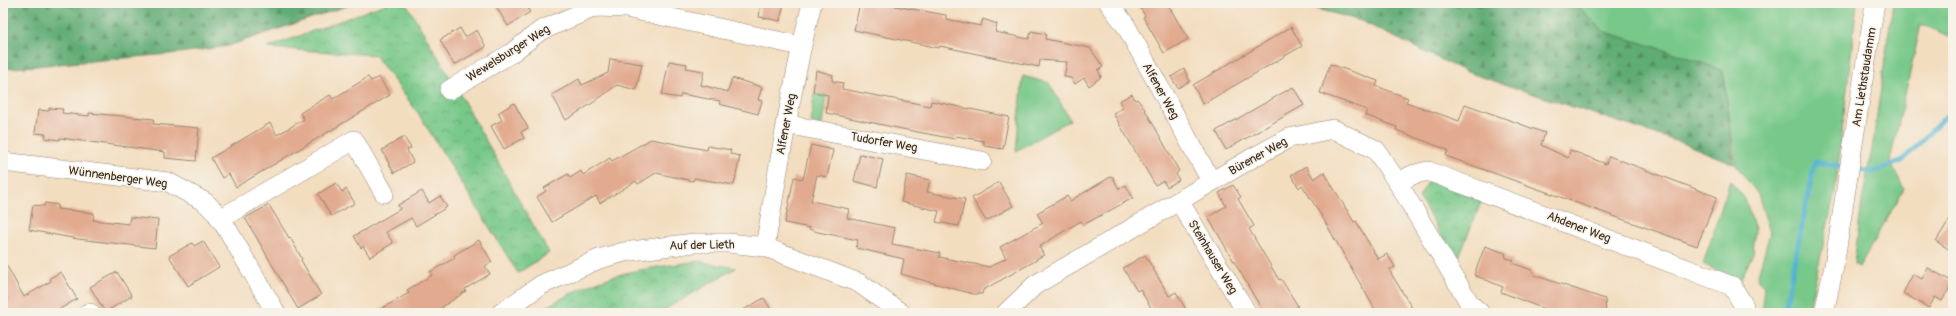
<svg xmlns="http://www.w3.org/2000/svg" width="1956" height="316" font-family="Pangolin,sans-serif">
  <defs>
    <pattern id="forest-firs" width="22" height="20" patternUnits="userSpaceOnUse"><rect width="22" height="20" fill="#61ac75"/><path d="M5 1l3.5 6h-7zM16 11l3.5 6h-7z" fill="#518c5f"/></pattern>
    <pattern id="park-crowns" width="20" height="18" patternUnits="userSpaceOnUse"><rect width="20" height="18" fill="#77c889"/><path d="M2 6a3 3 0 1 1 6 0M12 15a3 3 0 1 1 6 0" fill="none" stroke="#63a36f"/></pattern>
  </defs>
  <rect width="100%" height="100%" fill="#f7f3e8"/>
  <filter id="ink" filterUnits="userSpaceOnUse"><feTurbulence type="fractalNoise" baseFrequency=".025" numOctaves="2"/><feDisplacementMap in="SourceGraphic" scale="8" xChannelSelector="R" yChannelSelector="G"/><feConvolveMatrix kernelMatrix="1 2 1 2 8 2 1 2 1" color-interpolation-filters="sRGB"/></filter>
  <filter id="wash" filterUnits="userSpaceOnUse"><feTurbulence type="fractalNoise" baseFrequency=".012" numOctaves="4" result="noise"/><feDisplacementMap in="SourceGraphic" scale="16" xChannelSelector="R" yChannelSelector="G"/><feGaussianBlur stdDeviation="0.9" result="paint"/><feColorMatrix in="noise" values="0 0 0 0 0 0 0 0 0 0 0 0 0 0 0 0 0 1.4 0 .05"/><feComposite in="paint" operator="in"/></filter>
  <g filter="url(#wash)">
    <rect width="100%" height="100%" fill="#f3ddbf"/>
    <!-- green -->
    <g fill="#77c889" stroke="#597954">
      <polygon points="1558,3 1857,3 1835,192 1808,313 1761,313 1764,287 1757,278 1770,233 1758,194 1736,165 1723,71 1684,56 1605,32 1579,8"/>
      <polygon points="1893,3 1953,3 1953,38 1921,24 1890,161 1904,189 1859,267 1854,264 1862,201 1873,143"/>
      <polygon points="1023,76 1049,83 1070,120 1016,151"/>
      <polygon points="814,94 826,95 822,125 811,123"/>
      <polygon points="1730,181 1745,199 1755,229 1753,254 1740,281 1703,264"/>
    </g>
    <!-- forest -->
    <g fill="url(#forest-firs)" stroke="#4e6b4a">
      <polygon points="3,3 356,3 228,46 180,53 3,69"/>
      <polygon points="1296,3 1558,3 1579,8 1605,32 1684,56 1723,71 1734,164 1688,145 1464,71 1361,21"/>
    </g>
    <!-- park -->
    <g fill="url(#park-crowns)" stroke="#597954">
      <polygon points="388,3 406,3 458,91 549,253 518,273 418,113 375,55 267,48"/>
      <polygon points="1430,179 1482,200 1459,257 1455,260 1419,197"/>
      <path d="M 697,261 L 736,268 L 659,313 L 537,313 C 565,295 597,279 630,272 C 652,267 675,265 697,261 Z"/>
    </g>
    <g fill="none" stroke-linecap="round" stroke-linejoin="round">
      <!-- stream -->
      <g stroke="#51b3d0" stroke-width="5">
        <polyline points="1853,169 1873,172 1902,161 1953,109"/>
        <polyline points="1784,313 1815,162 1845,167"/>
      </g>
    </g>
    <g id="blocks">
      <!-- building -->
      <g fill="#e2ab90">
        <polygon points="494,3 525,3 530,12 508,26"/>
        <polygon points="761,3 784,3 780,21 759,17"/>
        <polygon points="860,3 896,3 895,6 946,15 946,19 981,26 983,19 997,24 995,32 1029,39 1031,31 1046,34 1045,39 1090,48 1103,67 1098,70 1101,77 1089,86 1084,78 1075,84 1071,78 1064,77 1067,62 1040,60 1039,67 940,46 939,48 854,30"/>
        <polygon points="1137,3 1167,3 1188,39 1164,53 1143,17 1145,16"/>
        <polygon points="1291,27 1302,46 1203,104 1193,85"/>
        <polygon points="460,28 465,37 477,30 486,47 454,65 440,40"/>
        <polygon points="610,59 642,64 636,90 617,85 594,102 566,120 552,95 579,79 582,85 608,73"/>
        <polygon points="669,61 687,64 686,68 704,71 701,85 728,92 732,78 762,87 758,100 762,101 758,114 719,104 720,101 681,94 680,98 662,95"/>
        <polygon points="1330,64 1378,81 1376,86 1408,98 1406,102 1459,121 1465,104 1545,133 1541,145 1568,158 1570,150 1606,164 1609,156 1717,197 1697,246 1446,156 1448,150 1396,130 1397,127 1365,115 1367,110 1320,93"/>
        <polygon points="1184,69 1190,81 1178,88 1171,77"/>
        <polygon points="816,70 833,75 832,81 843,83 842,89 930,106 931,101 1009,117 1003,149 984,146 984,141 956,136 955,139 907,130 826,113 828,95 813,92"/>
        <polygon points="368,77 371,81 379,77 390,95 236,187 229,174 222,178 211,158 270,123 277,135 304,119 300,113 330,95 333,99"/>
        <polygon points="1293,87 1304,105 1226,150 1216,131"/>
        <polygon points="1132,94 1135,100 1137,99 1143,106 1179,171 1176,174 1179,180 1167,187 1163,181 1155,185 1113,113 1123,108 1119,101"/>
        <polygon points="514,103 528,128 521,132 524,138 504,149 491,126 502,120 498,113"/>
        <polygon points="49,108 63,109 62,113 89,116 89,113 154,119 153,124 199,128 196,161 165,158 165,152 60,138 60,140 45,138 46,134 35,133 38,110 49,111"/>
        <polygon points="404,137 411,148 407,150 413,162 394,173 382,150"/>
        <polygon points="651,139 707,150 708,146 731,150 730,154 740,156 734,185 694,178 693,181 656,173 638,184 636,181 600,203 596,196 552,222 537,197 546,191 544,188 568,174 570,178 581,171 583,175 610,158 612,161"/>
        <polygon points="811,145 833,150 827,177 817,175 811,201 849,209 847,218 895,228 892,244 940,253 939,257 989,267 1006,258 1000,247 1043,223 1037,213 1067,196 1070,201 1112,176 1119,189 1126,185 1133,198 1083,225 1081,221 1064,231 1039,247 1044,255 1036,259 1037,260 983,290 982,294 973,294 901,274 904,259 856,248 858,240 818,232 809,229 810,228 785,223 794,177 803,179"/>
        <polygon points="860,154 883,159 877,187 854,181"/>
        <polygon points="1306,166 1314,179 1324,172 1354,222 1356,221 1378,259 1387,254 1395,267 1389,270 1415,313 1377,313 1321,215 1302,185 1299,188 1291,175"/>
        <polygon points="907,175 930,180 927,192 965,199 959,226 936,222 939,211 901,202"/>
        <polygon points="999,182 1013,206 986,221 972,198"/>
        <polygon points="336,183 342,192 346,189 355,203 331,216 318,194"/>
        <polygon points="1233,185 1241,197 1238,199 1254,226 1249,229 1279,280 1281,279 1298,306 1288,313 1264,313 1208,217 1226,206 1219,193"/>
        <polygon points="422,191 429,203 440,196 447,207 416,226 411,218 386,232 393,243 370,257 363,246 361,248 354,236 400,209 398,205"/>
        <polygon points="45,203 58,205 57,209 94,213 93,220 129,224 130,217 158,220 155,248 78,239 29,230 33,205 44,206"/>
        <polygon points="269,205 289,238 290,237 302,259 301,260 321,295 298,309 245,218"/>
        <polygon points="1953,214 1953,252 1936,241"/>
        <polygon points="479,240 492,262 485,266 490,274 465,289 466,291 442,307 445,313 374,313 409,293 407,290 432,275 430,272 455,258 454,255"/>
        <polygon points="203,241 219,267 188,286 169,256 192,243 194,246"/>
        <polygon points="1485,246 1505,253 1506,258 1514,260 1512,263 1532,270 1534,275 1605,299 1606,313 1543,313 1544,309 1501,292 1503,287 1474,275"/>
        <polygon points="1145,255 1169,296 1176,292 1188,313 1154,313 1140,289 1137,291 1123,268"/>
        <polygon points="3,259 24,297 51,281 50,278 61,272 77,299 53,313 3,313 3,303 8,300 3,291"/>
        <polygon points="1928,268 1953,282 1942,301 1935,297 1929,308 1903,293 1913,274 1922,279"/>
        <polygon points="117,272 132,296 105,312 90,287"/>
        <polygon points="764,298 773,313 738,313"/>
      </g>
    </g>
  </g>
  <g filter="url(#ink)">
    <use href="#blocks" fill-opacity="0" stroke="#97846e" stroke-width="1"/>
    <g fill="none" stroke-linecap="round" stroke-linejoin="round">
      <!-- minor casing -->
      <g stroke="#97846e" stroke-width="20">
        <g id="minor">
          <polyline points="1109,3 1126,26 1211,181"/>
          <polyline points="449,90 510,54 540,31 595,7 626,8 801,46"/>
          <polyline points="785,124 982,161"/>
          <polyline points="3,162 168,182 205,202 216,213 229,232 276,313"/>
          <polyline points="1398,183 1412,175 1428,171 1732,286 1744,306 1742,313"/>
          <polyline points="1179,201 1247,313"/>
          <polyline points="220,219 354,140 384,193"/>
          <path d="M 765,247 C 779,165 792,83 812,3"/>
          <polyline points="88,313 90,313"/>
          <polyline points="501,313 541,285 599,259 624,252 694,243 729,243 765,247 859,283 901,313"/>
          <polyline points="1006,313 1035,285 1254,157 1289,138 1333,129 1376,150 1398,183 1470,304 1480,313"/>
          <polyline points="1824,313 1834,266 1875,3"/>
        </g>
      </g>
      <!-- minor -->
      <use href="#minor" stroke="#fff" stroke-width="19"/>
    </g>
  </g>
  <g text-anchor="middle" stroke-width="3" stroke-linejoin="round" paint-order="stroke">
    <!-- street labels -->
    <g font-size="12" fill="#3b2a1e" stroke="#f7f3e8">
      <text transform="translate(508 53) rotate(-32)" y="4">Wewelsburger Weg</text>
      <text transform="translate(1864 77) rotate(-81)" y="4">Am Liethstaudamm</text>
      <text transform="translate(1161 91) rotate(61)" y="4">Alfener Weg</text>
      <text transform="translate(786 124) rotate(-79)" y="4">Alfener Weg</text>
      <text transform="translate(884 142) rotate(10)" y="4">Tudorfer Weg</text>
      <text transform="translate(1258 156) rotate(-29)" y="4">Bürener Weg</text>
      <text transform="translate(118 177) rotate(8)" y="4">Wünnenberger Weg</text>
      <text transform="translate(1579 227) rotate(21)" y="4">Ahdener Weg</text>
      <text transform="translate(702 245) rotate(-1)" y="4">Auf der Lieth</text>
      <text transform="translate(1213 257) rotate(59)" y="4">Steinhauser Weg</text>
    </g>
  </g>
  <!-- margin -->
  <rect width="1956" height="316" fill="none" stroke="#f7f3e8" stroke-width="16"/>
</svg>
